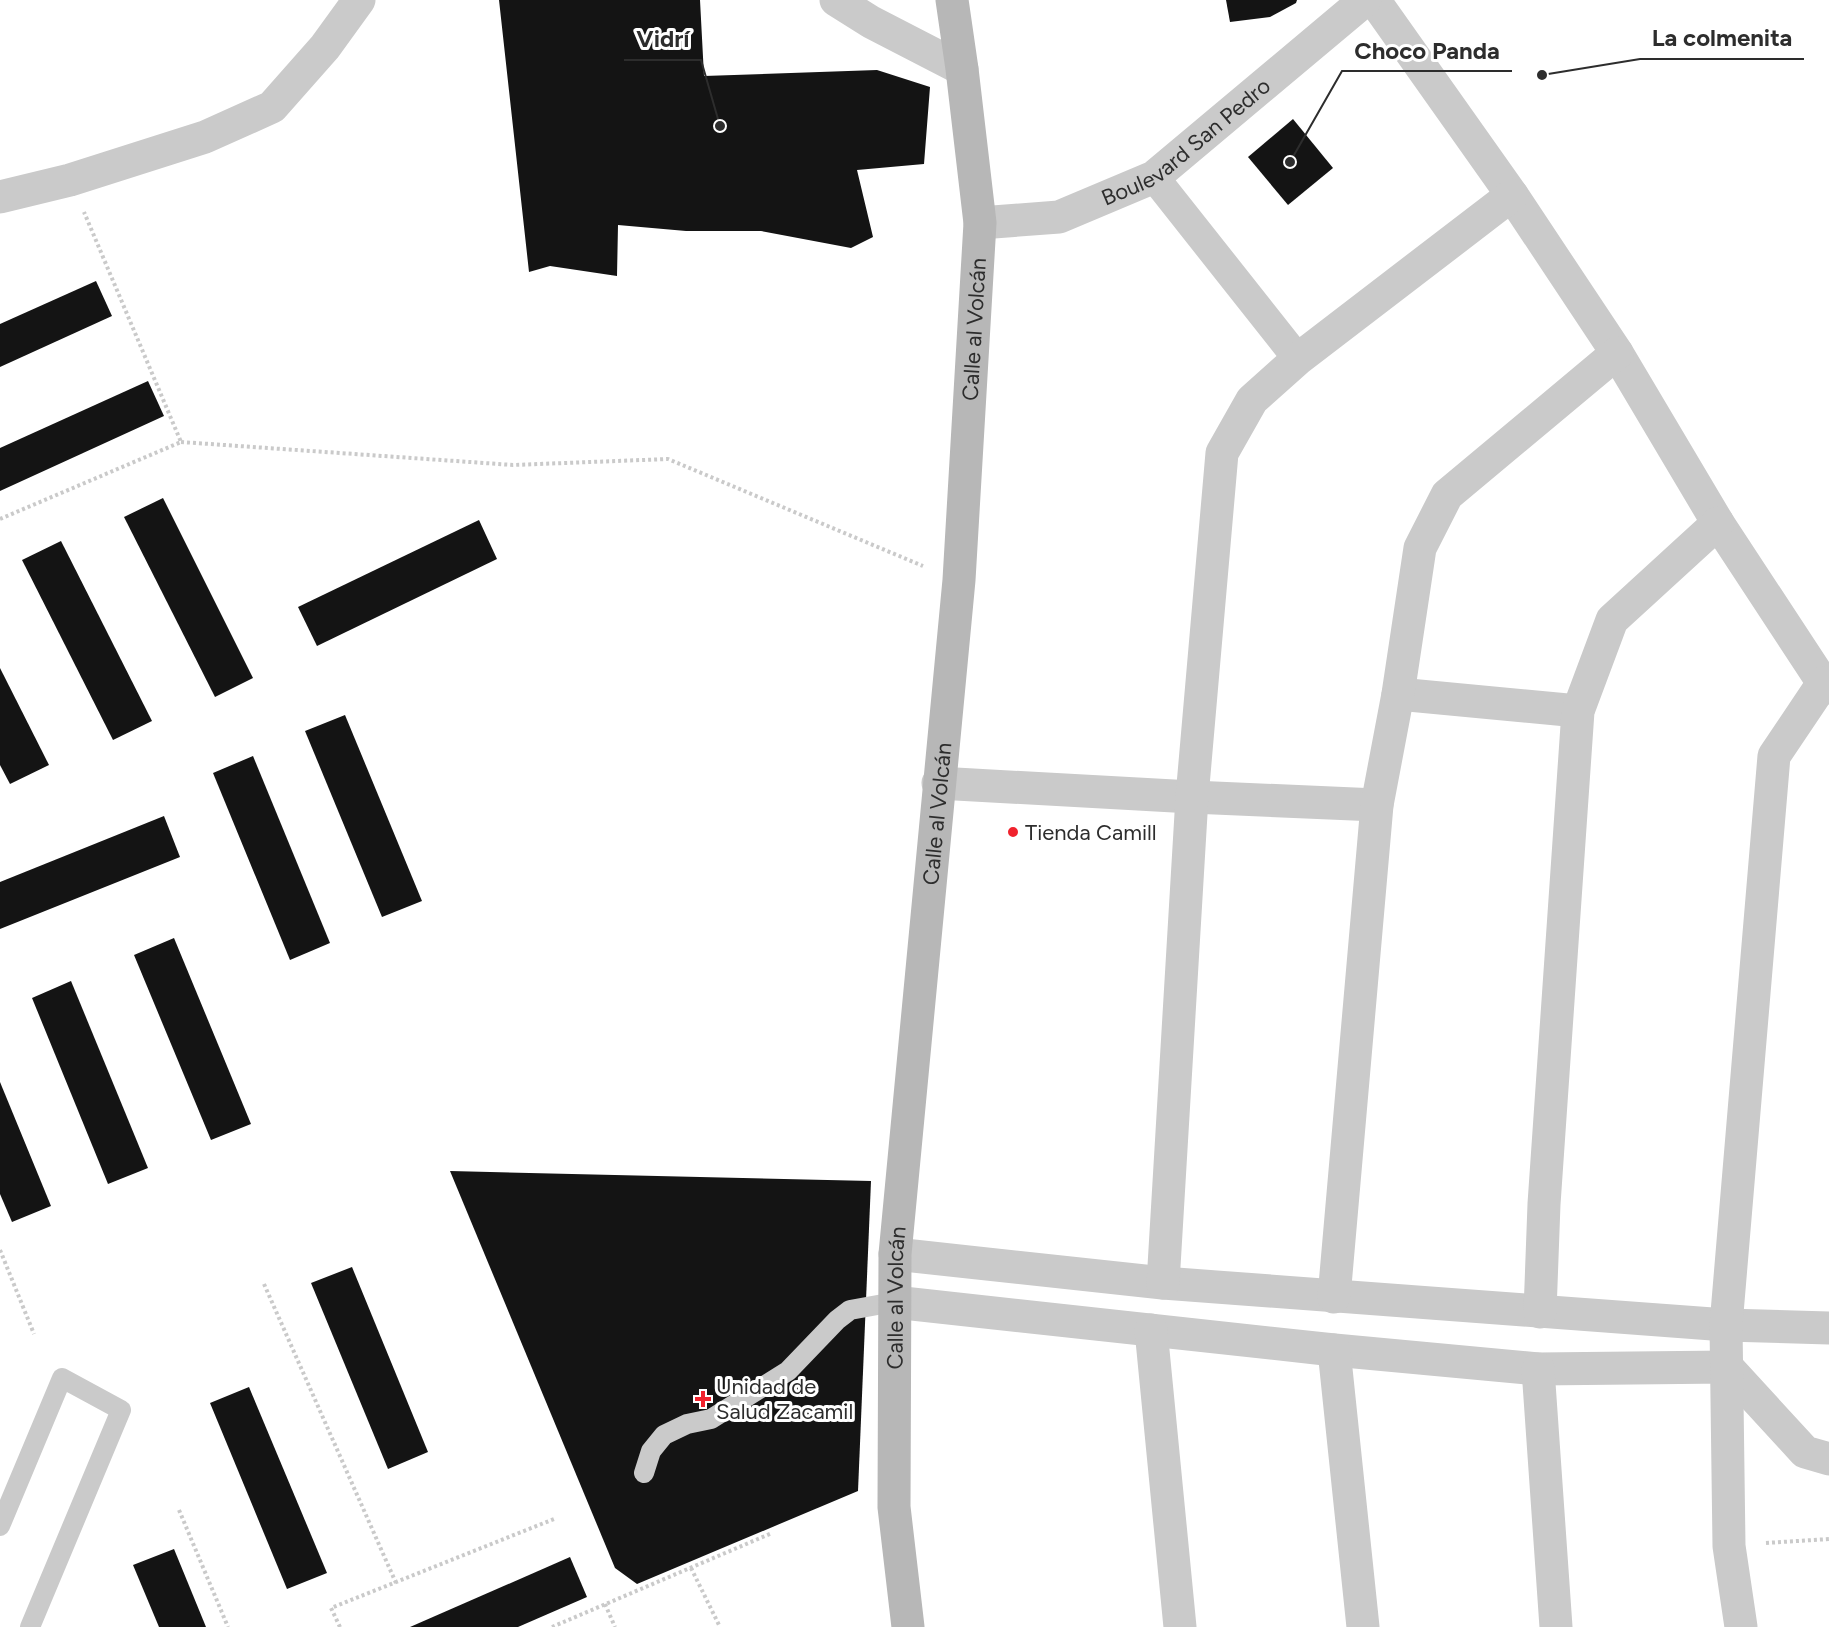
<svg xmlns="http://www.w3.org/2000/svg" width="1829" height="1627" font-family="Figtree,sans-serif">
  <rect width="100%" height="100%" fill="#fff"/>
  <!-- building -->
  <g fill="#141414">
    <polygon points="499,0 700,0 704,76 877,70 930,87 924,164 857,170 873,237 851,248 761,231 686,231 618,225 617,276 550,266 529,272"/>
    <polygon points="1226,0 1297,0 1296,3 1270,17 1230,22"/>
    <polygon points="1293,119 1333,168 1288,205 1248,157"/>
    <polygon points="96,281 112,316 0,367 0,324"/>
    <polygon points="148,381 164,416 0,491 0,448"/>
    <polygon points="163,498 253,678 215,697 124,517"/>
    <polygon points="479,520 497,559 317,646 298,607"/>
    <polygon points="61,541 152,721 113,740 22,560"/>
    <polygon points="0,668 49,765 10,784 0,765"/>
    <polygon points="345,715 422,901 382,917 305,731"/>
    <polygon points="253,756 330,943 290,960 213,773"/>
    <polygon points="164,816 180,857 0,929 0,882"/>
    <polygon points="174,938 251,1124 211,1140 134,955"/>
    <polygon points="71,981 148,1168 108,1184 32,998"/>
    <polygon points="0,1082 51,1206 12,1222 0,1194"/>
    <polygon points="450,1171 871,1181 858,1491 637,1584 615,1568"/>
    <polygon points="352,1267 428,1452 388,1469 311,1283"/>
    <polygon points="249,1387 327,1573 287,1589 210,1403"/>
    <polygon points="174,1549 206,1627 159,1627 133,1565"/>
    <polygon points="570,1557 587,1597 518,1627 410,1627"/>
  </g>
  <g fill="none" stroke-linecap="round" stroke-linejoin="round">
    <!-- path -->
    <g stroke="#cacaca" stroke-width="4" stroke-dasharray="3 3" stroke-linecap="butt">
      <polyline points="181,442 513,465 668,459 923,566"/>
      <polyline points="0,519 181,442 84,212"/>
      <polyline points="0,1250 34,1334"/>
      <polyline points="264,1284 396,1583"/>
      <polyline points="179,1510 228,1627"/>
      <polyline points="1766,1543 1829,1539"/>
      <polyline points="691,1568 720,1627"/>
      <polyline points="605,1604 615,1627"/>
      <polyline points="340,1627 331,1608 554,1519"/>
      <polyline points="552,1627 772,1533"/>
    </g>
    <!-- service -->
    <g stroke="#cacaca" stroke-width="20">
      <polyline points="644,1473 651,1451 664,1435 687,1424 711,1419 788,1371 837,1320 850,1310 894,1302"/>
      <polyline points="0,1526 62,1378 121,1410 30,1627"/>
    </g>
    <!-- pedestrian -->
    <polyline stroke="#cacaca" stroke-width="30" points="1154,177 1298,359"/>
    <!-- minor -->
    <g stroke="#cacaca" stroke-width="33">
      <polyline points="836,0 871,22 962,69"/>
      <polyline points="1374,0 1512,195 1617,353 1718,523 1823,683 1829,688"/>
      <polyline points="0,197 70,180 205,137 272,107 325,47 359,0"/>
      <polyline points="1398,694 1578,711"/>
      <polyline points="938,783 1192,797 1377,805"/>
      <polyline points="895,1254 1163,1283 1726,1325 1829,1328"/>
      <polyline points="1163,1283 1192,797 1222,453 1252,400 1298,359 1512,195"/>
      <polyline points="1334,1297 1377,805 1398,694 1420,548 1447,495 1617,353"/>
      <polyline points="894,1302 1334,1350 1538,1369 1727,1367 1805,1452 1829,1459"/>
      <polyline points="1540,1312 1544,1204 1578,711 1612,620 1718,523"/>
      <polyline points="1151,1330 1180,1627"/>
      <polyline points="1334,1350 1363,1627"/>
      <polyline points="1538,1369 1556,1627"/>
      <polyline points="1741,1627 1729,1546 1726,1325 1774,756 1823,683"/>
    </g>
    <!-- tertiary -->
    <path stroke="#cacaca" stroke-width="33" id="s1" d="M 980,223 L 1059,217 L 1154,177 L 1365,0"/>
    <!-- secondary -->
    <path stroke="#b7b7b7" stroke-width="33" id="s2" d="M 908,1627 L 894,1507 L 895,1254 L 959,580 L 980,223 L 962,69 L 952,0"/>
  </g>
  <!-- markers -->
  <g fill="#f0222d" stroke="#fff" stroke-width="2">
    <circle cx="1013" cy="832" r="6"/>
    <path d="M700 1390h6v6h6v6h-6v6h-6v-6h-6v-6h6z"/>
  </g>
  <g text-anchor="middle" stroke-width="6" stroke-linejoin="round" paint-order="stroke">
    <!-- street labels -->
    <g font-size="22" fill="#2d2d2d" stroke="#fff">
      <text dy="8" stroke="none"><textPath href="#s1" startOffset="228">Boulevard San Pedro</textPath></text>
      <text dy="8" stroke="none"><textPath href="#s2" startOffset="1302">Calle al Volcán</textPath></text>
      <text dy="8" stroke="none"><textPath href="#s2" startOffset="816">Calle al Volcán</textPath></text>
      <text dy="8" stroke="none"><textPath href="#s2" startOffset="330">Calle al Volcán</textPath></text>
    </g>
    <!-- poi labels -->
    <g font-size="22" fill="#2d2d2d" stroke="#fff" text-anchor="start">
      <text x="1025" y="840">Tienda Camill</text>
      <text x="716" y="1394">Unidad de<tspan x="716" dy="25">Salud Zacamil</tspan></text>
    </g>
  </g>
  <!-- callouts -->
  <path fill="none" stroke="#2d2d2d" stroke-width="2" d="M1542 75L1640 59H1804M720 126L701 60H624M1290 162L1342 71H1512"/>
  <g fill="#2d2d2d" stroke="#fff" stroke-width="2">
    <circle cx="1542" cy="75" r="6"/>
    <circle cx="720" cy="126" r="6"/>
    <circle cx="1290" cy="162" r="6"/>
  </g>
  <g font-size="24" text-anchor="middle" font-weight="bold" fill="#2d2d2d" stroke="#fff" stroke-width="6" stroke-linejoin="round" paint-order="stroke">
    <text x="1722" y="46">La colmenita</text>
    <text x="663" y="47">Vidrí</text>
    <text x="1427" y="59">Choco Panda</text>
  </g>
</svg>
